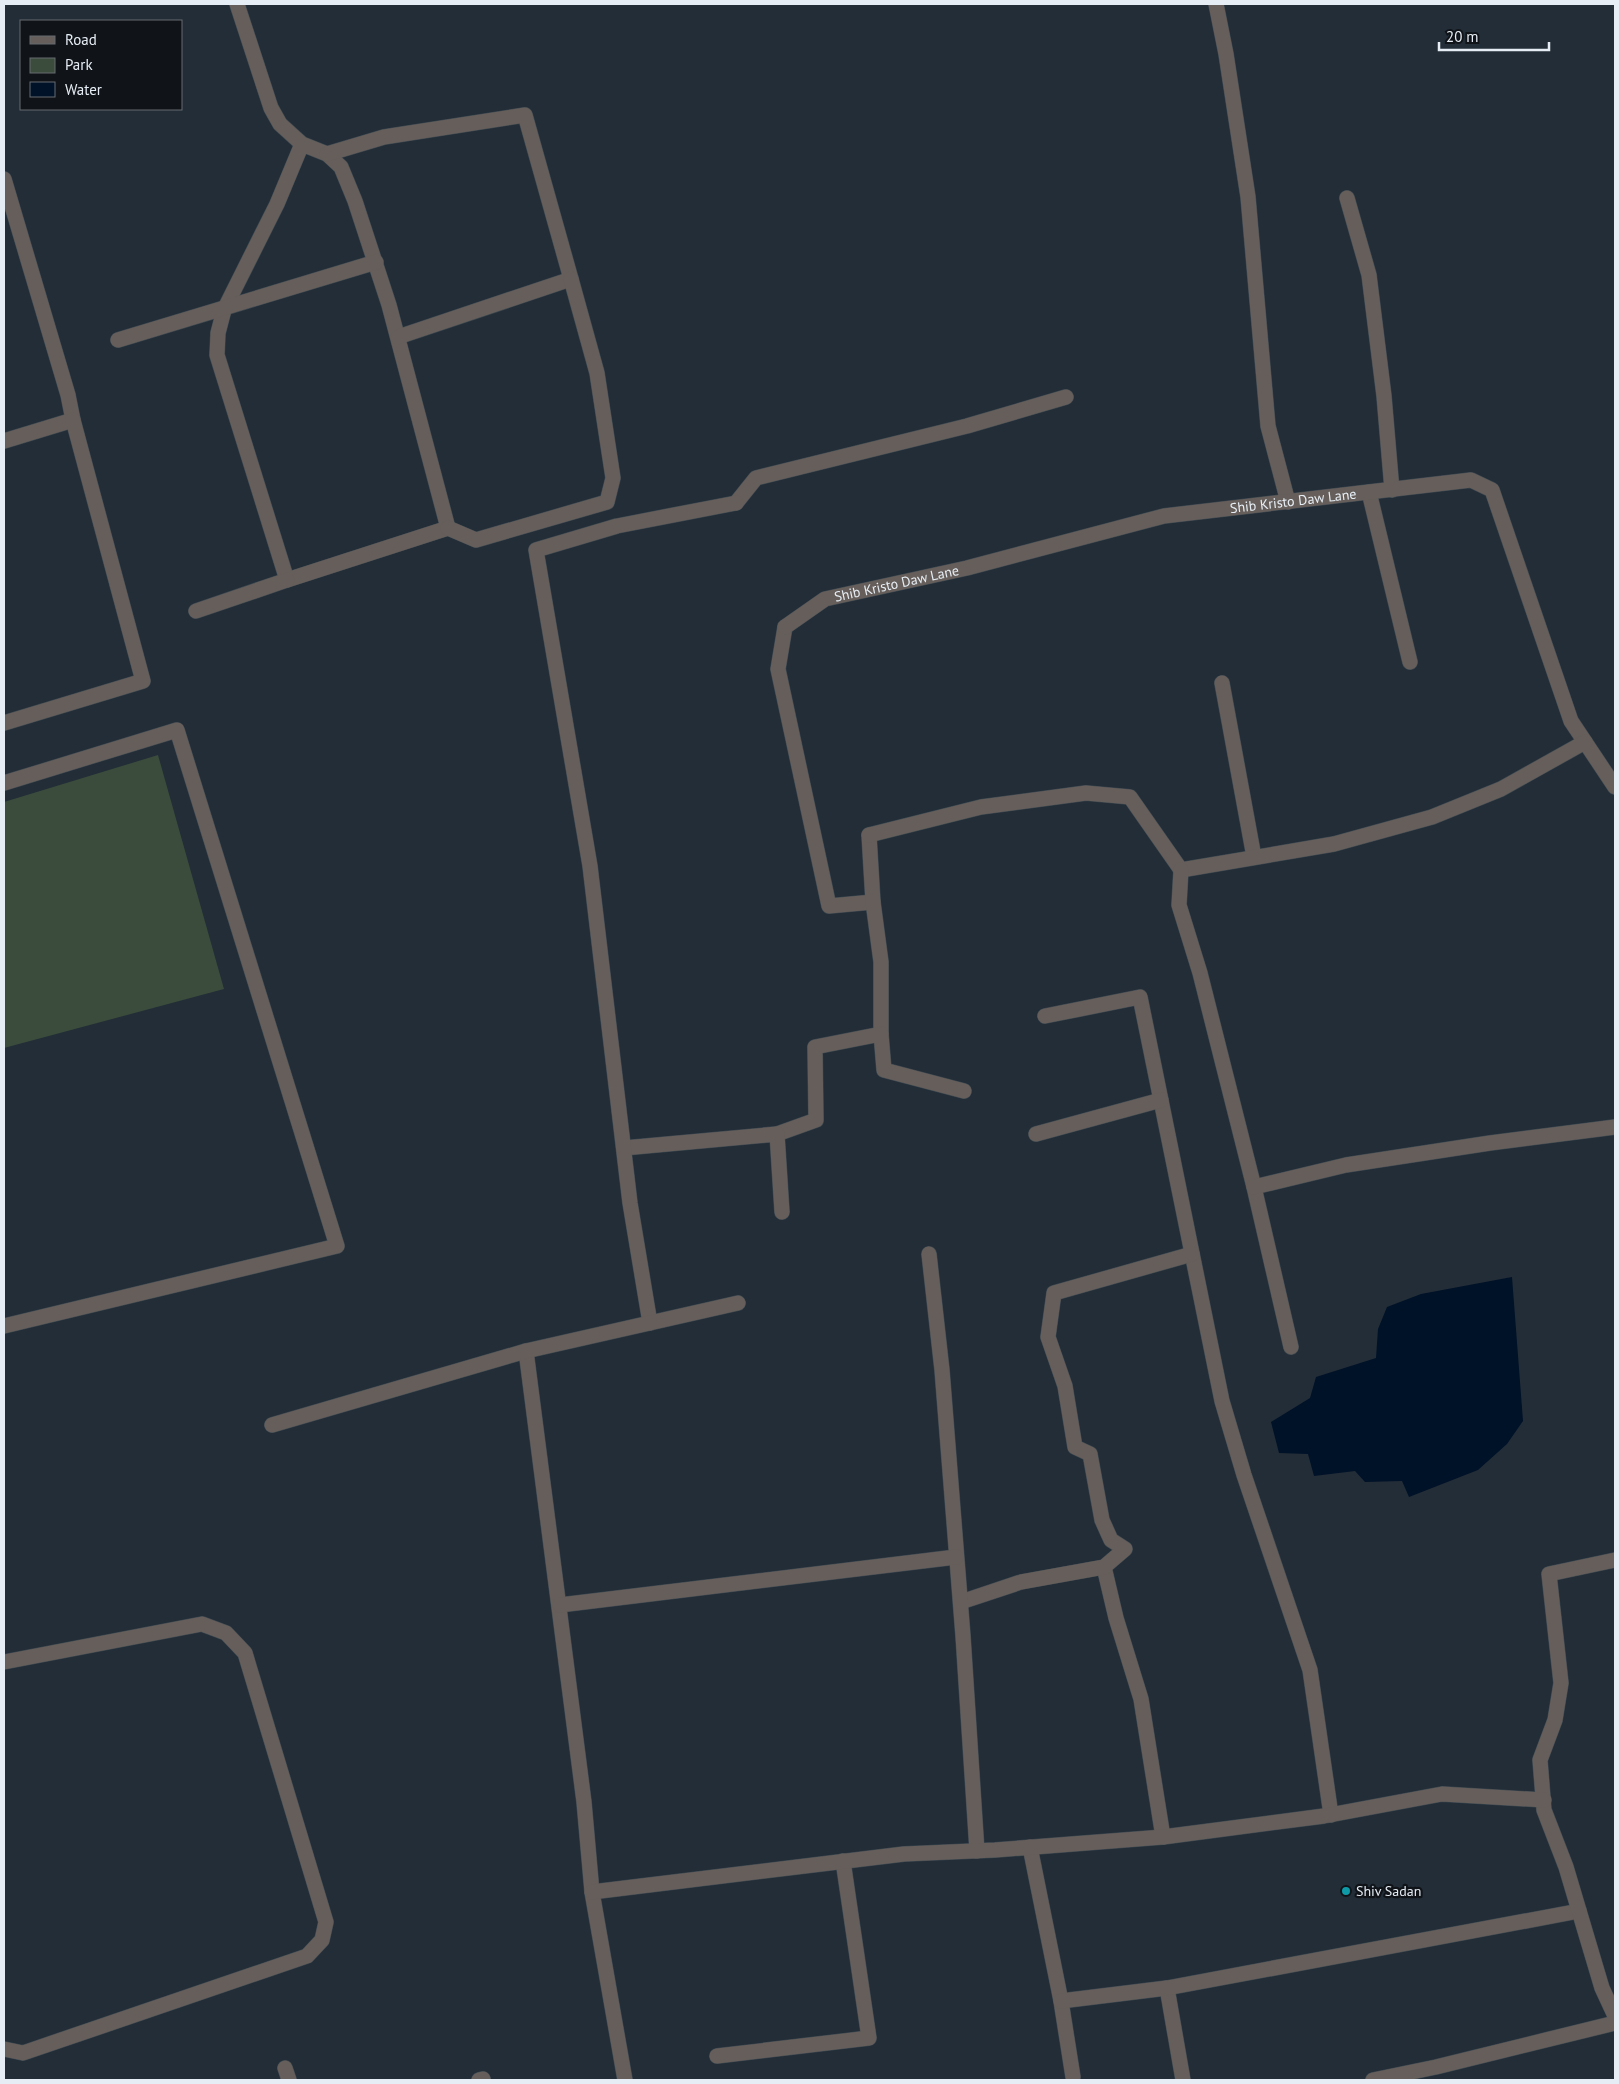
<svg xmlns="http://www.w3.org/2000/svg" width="1619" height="2084" font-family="'PT Sans',sans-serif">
  <rect width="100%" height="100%" fill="#222d37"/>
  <!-- green -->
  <polygon fill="#3b4c3c" points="158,755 224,989 4,1048 4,802"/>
  <!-- water -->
  <polygon fill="#001228" points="1512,1277 1523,1421 1507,1444 1478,1470 1409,1497 1402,1481 1365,1482 1355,1471 1314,1476 1308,1454 1279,1453 1271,1422 1310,1398 1316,1377 1376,1358 1378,1329 1387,1307 1421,1294"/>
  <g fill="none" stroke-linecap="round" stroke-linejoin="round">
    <!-- lane casing -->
    <g stroke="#3d4851" stroke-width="16">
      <g id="lane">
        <polyline points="1216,4 1226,54 1248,197 1268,426 1288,502"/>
        <polyline points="4,179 68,395 73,420 4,441"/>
        <polyline points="1369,492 1410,662"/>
        <polyline points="736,503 756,478 967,426 1066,397"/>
        <polyline points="785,627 778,669 829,906 873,902"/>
        <polyline points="1222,683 1254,857"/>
        <polyline points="4,723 143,681 73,420"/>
        <polyline points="4,783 177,730 337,1246 4,1326"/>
        <polyline points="869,835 873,902 881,962 881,1034"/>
        <polyline points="1045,1016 1140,997 1222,1401 1244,1475 1310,1670 1331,1815"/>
        <polyline points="777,1134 816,1120 815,1047 881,1034 884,1070 964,1091"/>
        <polyline points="1036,1134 1161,1100"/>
        <polyline points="624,1148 777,1134 782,1212"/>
        <polyline points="1104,1567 1116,1618 1141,1699 1163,1837"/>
        <polyline points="961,1602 1021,1582 1104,1567 1125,1549 1111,1540 1102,1520 1090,1454 1075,1447 1065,1386 1048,1337 1054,1293 1192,1254"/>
        <polyline points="4,1662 202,1624 226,1633 245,1653 326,1922 322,1940 307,1956 23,2053 4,2049"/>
        <polyline points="1030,1847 1061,2001 1073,2077"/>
        <polyline points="1167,1988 1183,2080"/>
        <polyline points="1061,2001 1167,1988 1579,1911"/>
        <polyline points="717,2056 869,2038 843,1861"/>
        <polyline points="285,2068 289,2080"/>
        <polyline points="479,2080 483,2079"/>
      </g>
    </g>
    <!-- street casing -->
    <g stroke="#3d4851" stroke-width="16">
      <g id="street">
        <polyline points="237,4 271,108 280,124 302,144 327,154 341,167 355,201 389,305 448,528 287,580 217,355 218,333 224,310 277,204 302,144"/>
        <polyline points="327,154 384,137 525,115 571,279 398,337"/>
        <polyline points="1347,198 1369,275 1384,396 1392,490"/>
        <polyline points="118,340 376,262"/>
        <polyline points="448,528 476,540 607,502 613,478 597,373 571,279"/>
        <polyline points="196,611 287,580"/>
        <path id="s1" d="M 785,627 L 825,599 L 967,568 L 1164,516 L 1471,480 L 1492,490 L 1571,721 L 1615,787"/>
        <polyline points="869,835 981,807 1086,793 1130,797 1181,870 1334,844 1432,817 1501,789 1585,742"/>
        <polyline points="1181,870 1179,905 1200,973 1254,1187 1291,1347"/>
        <polyline points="1254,1187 1346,1165 1490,1143 1615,1127"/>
        <polyline points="929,1254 942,1370 963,1636 977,1851"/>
        <polyline points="650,1323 630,1203 590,866 536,550 617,526 736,503"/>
        <polyline points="526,1351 584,1802 592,1892 625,2080"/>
        <polyline points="272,1425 526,1351 738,1303"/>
        <polyline points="1615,1560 1549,1574 1561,1683 1555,1720 1540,1760 1544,1810 1566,1867 1602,1988 1615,2016"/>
        <polyline points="560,1605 956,1557"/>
        <polyline points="592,1892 904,1854 995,1850 1163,1837 1324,1816 1442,1794 1544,1800"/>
        <polyline points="1373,2080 1436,2067 1615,2023"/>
      </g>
    </g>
    <!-- lane -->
    <use href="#lane" stroke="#655e5a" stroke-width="15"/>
    <!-- street -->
    <use href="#street" stroke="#655e5a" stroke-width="15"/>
  </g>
  <!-- markers -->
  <circle fill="#0f9aa8" stroke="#101419" stroke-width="2" cx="1346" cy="1891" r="5"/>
  <g text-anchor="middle" stroke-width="4.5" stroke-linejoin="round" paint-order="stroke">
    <!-- street labels -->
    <g font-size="14" fill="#e6edf4" stroke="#101419">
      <text dy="5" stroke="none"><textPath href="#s1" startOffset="528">Shib Kristo Daw Lane</textPath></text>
      <text dy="5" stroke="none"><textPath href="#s1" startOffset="122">Shib Kristo Daw Lane</textPath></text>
    </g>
    <!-- poi labels -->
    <g font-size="14" fill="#e6edf4" stroke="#101419" text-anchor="start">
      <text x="1356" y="1896">Shiv Sadan</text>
    </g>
  </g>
  <!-- border -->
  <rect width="1619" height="2084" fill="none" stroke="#e6edf4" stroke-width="10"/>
  <!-- legend -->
  <rect x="20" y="20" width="162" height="90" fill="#101419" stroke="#666b71"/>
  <rect x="30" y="36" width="25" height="8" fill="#655e5a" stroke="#666b71"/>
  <text x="65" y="45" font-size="15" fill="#e6edf4">Road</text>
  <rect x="30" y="58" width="25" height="15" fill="#3b4c3c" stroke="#666b71"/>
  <text x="65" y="70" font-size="15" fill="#e6edf4">Park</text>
  <rect x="30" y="82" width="25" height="15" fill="#001228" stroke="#666b71"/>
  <text x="65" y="95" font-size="15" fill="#e6edf4">Water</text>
  <!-- scale -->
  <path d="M1439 42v8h110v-8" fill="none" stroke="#e6edf4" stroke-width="2.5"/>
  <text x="1446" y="42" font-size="15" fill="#e6edf4" stroke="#101419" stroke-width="4" paint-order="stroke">20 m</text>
</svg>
